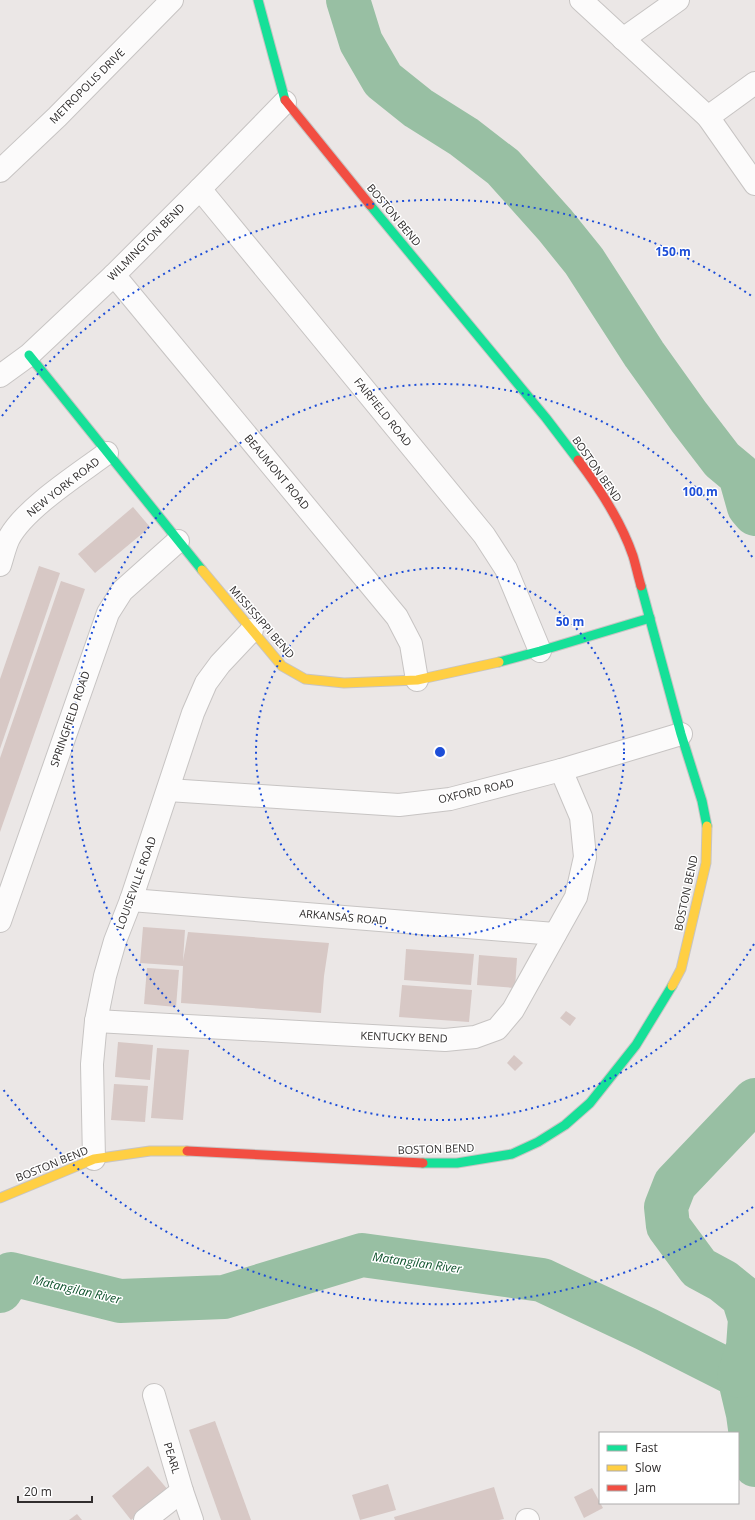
<svg xmlns="http://www.w3.org/2000/svg" width="755" height="1520" font-family="'Open Sans',sans-serif">
  <rect width="100%" height="100%" fill="#ebe7e6"/>
  <g fill="none" stroke-linecap="round" stroke-linejoin="round">
    <!-- river -->
    <g stroke="#98bfa3" stroke-width="44">
      <polyline points="348,0 361,42 383,80 418,108 464,137 503,167 555,225 584,261 644,354 689,417 722,460 740,475 749,507 755,514"/>
      <polyline points="0,1291 11,1274 120,1301 224,1297 362,1255 542,1280 646,1329 739,1376 748,1414 755,1465"/>
      <polyline points="739,1376 748,1347 750,1319 743,1297 723,1281 699,1268 668,1226 666,1207 675,1184 755,1100"/>
    </g>
  </g>
  <!-- building -->
  <g fill="#d7c8c5">
    <polygon points="133,507 150,527 95,573 78,554"/>
    <polygon points="39,566 60,573 0,749 0,679"/>
    <polygon points="61,581 85,589 0,832 0,758"/>
    <polygon points="143,927 185,930 183,961 188,932 329,943 324,976 321,1013 181,1003 183,966 140,963"/>
    <polygon points="406,949 474,954 471,985 404,980"/>
    <polygon points="479,955 517,958 515,988 477,985"/>
    <polygon points="147,968 179,970 176,1007 144,1004"/>
    <polygon points="402,985 472,990 469,1022 399,1017"/>
    <polygon points="566,1011 576,1018 570,1026 560,1018"/>
    <polygon points="118,1042 153,1045 150,1080 115,1077"/>
    <polygon points="157,1048 189,1050 183,1120 151,1118"/>
    <polygon points="514,1055 523,1063 515,1071 507,1063"/>
    <polygon points="114,1084 148,1086 145,1122 111,1120"/>
    <polygon points="215,1421 251,1520 221,1520 189,1430"/>
    <polygon points="148,1466 168,1490 131,1520 112,1496"/>
    <polygon points="388,1484 396,1510 360,1520 352,1495"/>
    <polygon points="494,1487 504,1519 499,1520 395,1520 394,1517"/>
    <polygon points="592,1488 603,1508 584,1518 574,1497"/>
    <polygon points="77,1514 82,1520 69,1520"/>
  </g>
  <g fill="none" stroke-linecap="round" stroke-linejoin="round">
    <!-- street casing -->
    <g stroke="#c7c4c3" stroke-width="24">
      <g id="street">
        <polyline points="581,0 708,117 755,184"/>
        <polyline points="623,39 678,0"/>
        <polyline points="708,117 755,83"/>
        <polyline points="0,171 57,117 172,0"/>
        <polyline points="200,189 484,535 506,569 540,651"/>
        <polyline points="114,275 397,617 411,644 417,680"/>
        <polyline points="0,376 29,355 114,275 200,189 285,102"/>
        <path d="M 0,565 C 3,556 5,546 9,538 C 25,508 79,474 107,453"/>
        <polyline points="168,790 399,805 450,799 561,770 681,734"/>
        <polyline points="131,900 555,934"/>
        <polyline points="0,921 108,613 122,591 178,541"/>
        <polyline points="96,1021 445,1040 475,1037 497,1029 513,1010 576,897 585,857 581,817 561,770"/>
        <polyline points="94,1159 92,1064 96,1021 105,976 115,941 131,900 193,713 206,683 220,664 252,630"/>
        <polyline points="154,1395 182,1491 192,1520"/>
        <polyline points="145,1520 182,1491"/>
        <polyline points="527,1520 528,1520"/>
      </g>
    </g>
    <!-- fast casing -->
    <g stroke="#c7c4c3" stroke-width="11">
      <g id="fast">
        <polyline points="258,0 285,100"/>
        <polyline points="370,205 546,418 578,460"/>
        <polyline points="29,355 202,570"/>
        <polyline points="641,586 681,734 702,801 707,826"/>
        <polyline points="499,662 540,651 650,618"/>
        <polyline points="423,1163 457,1163 512,1154 538,1142 565,1125 590,1103 636,1045 672,986"/>
      </g>
    </g>
    <!-- slow casing -->
    <g stroke="#c7c4c3" stroke-width="11">
      <g id="slow">
        <polyline points="202,570 282,666 305,679 344,683 417,680 499,662"/>
        <polyline points="672,986 681,969 706,863 707,826"/>
        <polyline points="0,1198 94,1159 150,1151 187,1151"/>
      </g>
    </g>
    <!-- jam casing -->
    <g stroke="#c7c4c3" stroke-width="11">
      <g id="jam">
        <polyline points="285,100 370,205"/>
        <path d="M 578,460 C 600,489 621,521 633,556 C 636,566 638,576 641,586"/>
        <polyline points="187,1151 423,1163"/>
      </g>
    </g>
    <!-- street -->
    <use href="#street" stroke="#fcfbfb" stroke-width="22"/>
    <!-- fast -->
    <use href="#fast" stroke="#16e098" stroke-width="9"/>
    <!-- slow -->
    <use href="#slow" stroke="#ffcf43" stroke-width="9"/>
    <!-- jam -->
    <use href="#jam" stroke="#f24e42" stroke-width="9"/>
  </g>
  <!-- distance rings -->
  <g fill="none" stroke="#1d4ed8" stroke-width="2" stroke-dasharray="2 4">
    <circle cx="440" cy="752" r="184"/>
    <path d="M754 944A368 368 0 1 1 754 560"/>
    <path d="M753 1207A552 552 0 0 1 2 1088M2 416A552 552 0 0 1 753 297"/>
  </g>
  <g text-anchor="middle" stroke-width="3" stroke-linejoin="round" paint-order="stroke">
    <!-- street labels -->
    <g font-size="11" fill="#312e2e" stroke="#fff">
      <text transform="translate(87 86) rotate(-45)" y="4">METROPOLIS DRIVE</text>
      <text transform="translate(394 215) rotate(50)" y="4">BOSTON BEND</text>
      <text transform="translate(146 242) rotate(-45)" y="4">WILMINGTON BEND</text>
      <text transform="translate(383 412) rotate(51)" y="4">FAIRFIELD ROAD</text>
      <text transform="translate(597 469) rotate(55)" y="4">BOSTON BEND</text>
      <text transform="translate(277 472) rotate(50)" y="4">BEAUMONT ROAD</text>
      <text transform="translate(63 487) rotate(-38)" y="4">NEW YORK ROAD</text>
      <text transform="translate(262 622) rotate(49)" y="4">MISSISSIPPI BEND</text>
      <text transform="translate(70 719) rotate(-71)" y="4">SPRINGFIELD ROAD</text>
      <text transform="translate(476 791) rotate(-13)" y="4">OXFORD ROAD</text>
      <text transform="translate(136 883) rotate(-70)" y="4">LOUISEVILLE ROAD</text>
      <text transform="translate(686 893) rotate(-78)" y="4">BOSTON BEND</text>
      <text transform="translate(343 917) rotate(5)" y="4">ARKANSAS ROAD</text>
      <text transform="translate(404 1037) rotate(2)" y="4">KENTUCKY BEND</text>
      <text transform="translate(436 1149) rotate(-2)" y="4">BOSTON BEND</text>
      <text transform="translate(52 1164) rotate(-22)" y="4">BOSTON BEND</text>
      <text transform="translate(172 1458) rotate(73)" y="4">PEARL</text>
    </g>
    <!-- water labels -->
    <g font-size="12" font-style="italic" fill="#0f532d" stroke="#fff">
      <text transform="translate(417 1263) rotate(8)" y="4">Matangilan River</text>
      <text transform="translate(77 1290) rotate(13)" y="4">Matangilan River</text>
    </g>
  </g>
  <circle cx="440" cy="752" r="6" fill="#1d4ed8" stroke="#fff" stroke-width="2"/>
  <g font-size="12" text-anchor="middle" font-weight="bold" fill="#1d4ed8" stroke="#fff" stroke-width="3" stroke-linejoin="round" paint-order="stroke">
    <text x="673" y="256">150 m</text>
    <text x="700" y="496">100 m</text>
    <text x="570" y="626">50 m</text>
  </g>
  <!-- legend -->
  <rect x="599" y="1432" width="140" height="72" fill="#ffffff" stroke="#adabab"/>
  <rect x="607" y="1445" width="20" height="6" fill="#16e098" stroke="#adabab"/>
  <text x="635" y="1452" font-size="12" fill="#312e2e">Fast</text>
  <rect x="607" y="1465" width="20" height="6" fill="#ffcf43" stroke="#adabab"/>
  <text x="635" y="1472" font-size="12" fill="#312e2e">Slow</text>
  <rect x="607" y="1485" width="20" height="6" fill="#f24e42" stroke="#adabab"/>
  <text x="635" y="1492" font-size="12" fill="#312e2e">Jam</text>
  <!-- scale -->
  <path d="M18 1496v6h74v-6" fill="none" stroke="#312e2e" stroke-width="2"/>
  <text x="24" y="1496" font-size="12" fill="#312e2e" stroke="#ffffff" stroke-width="3" paint-order="stroke">20 m</text>
</svg>
